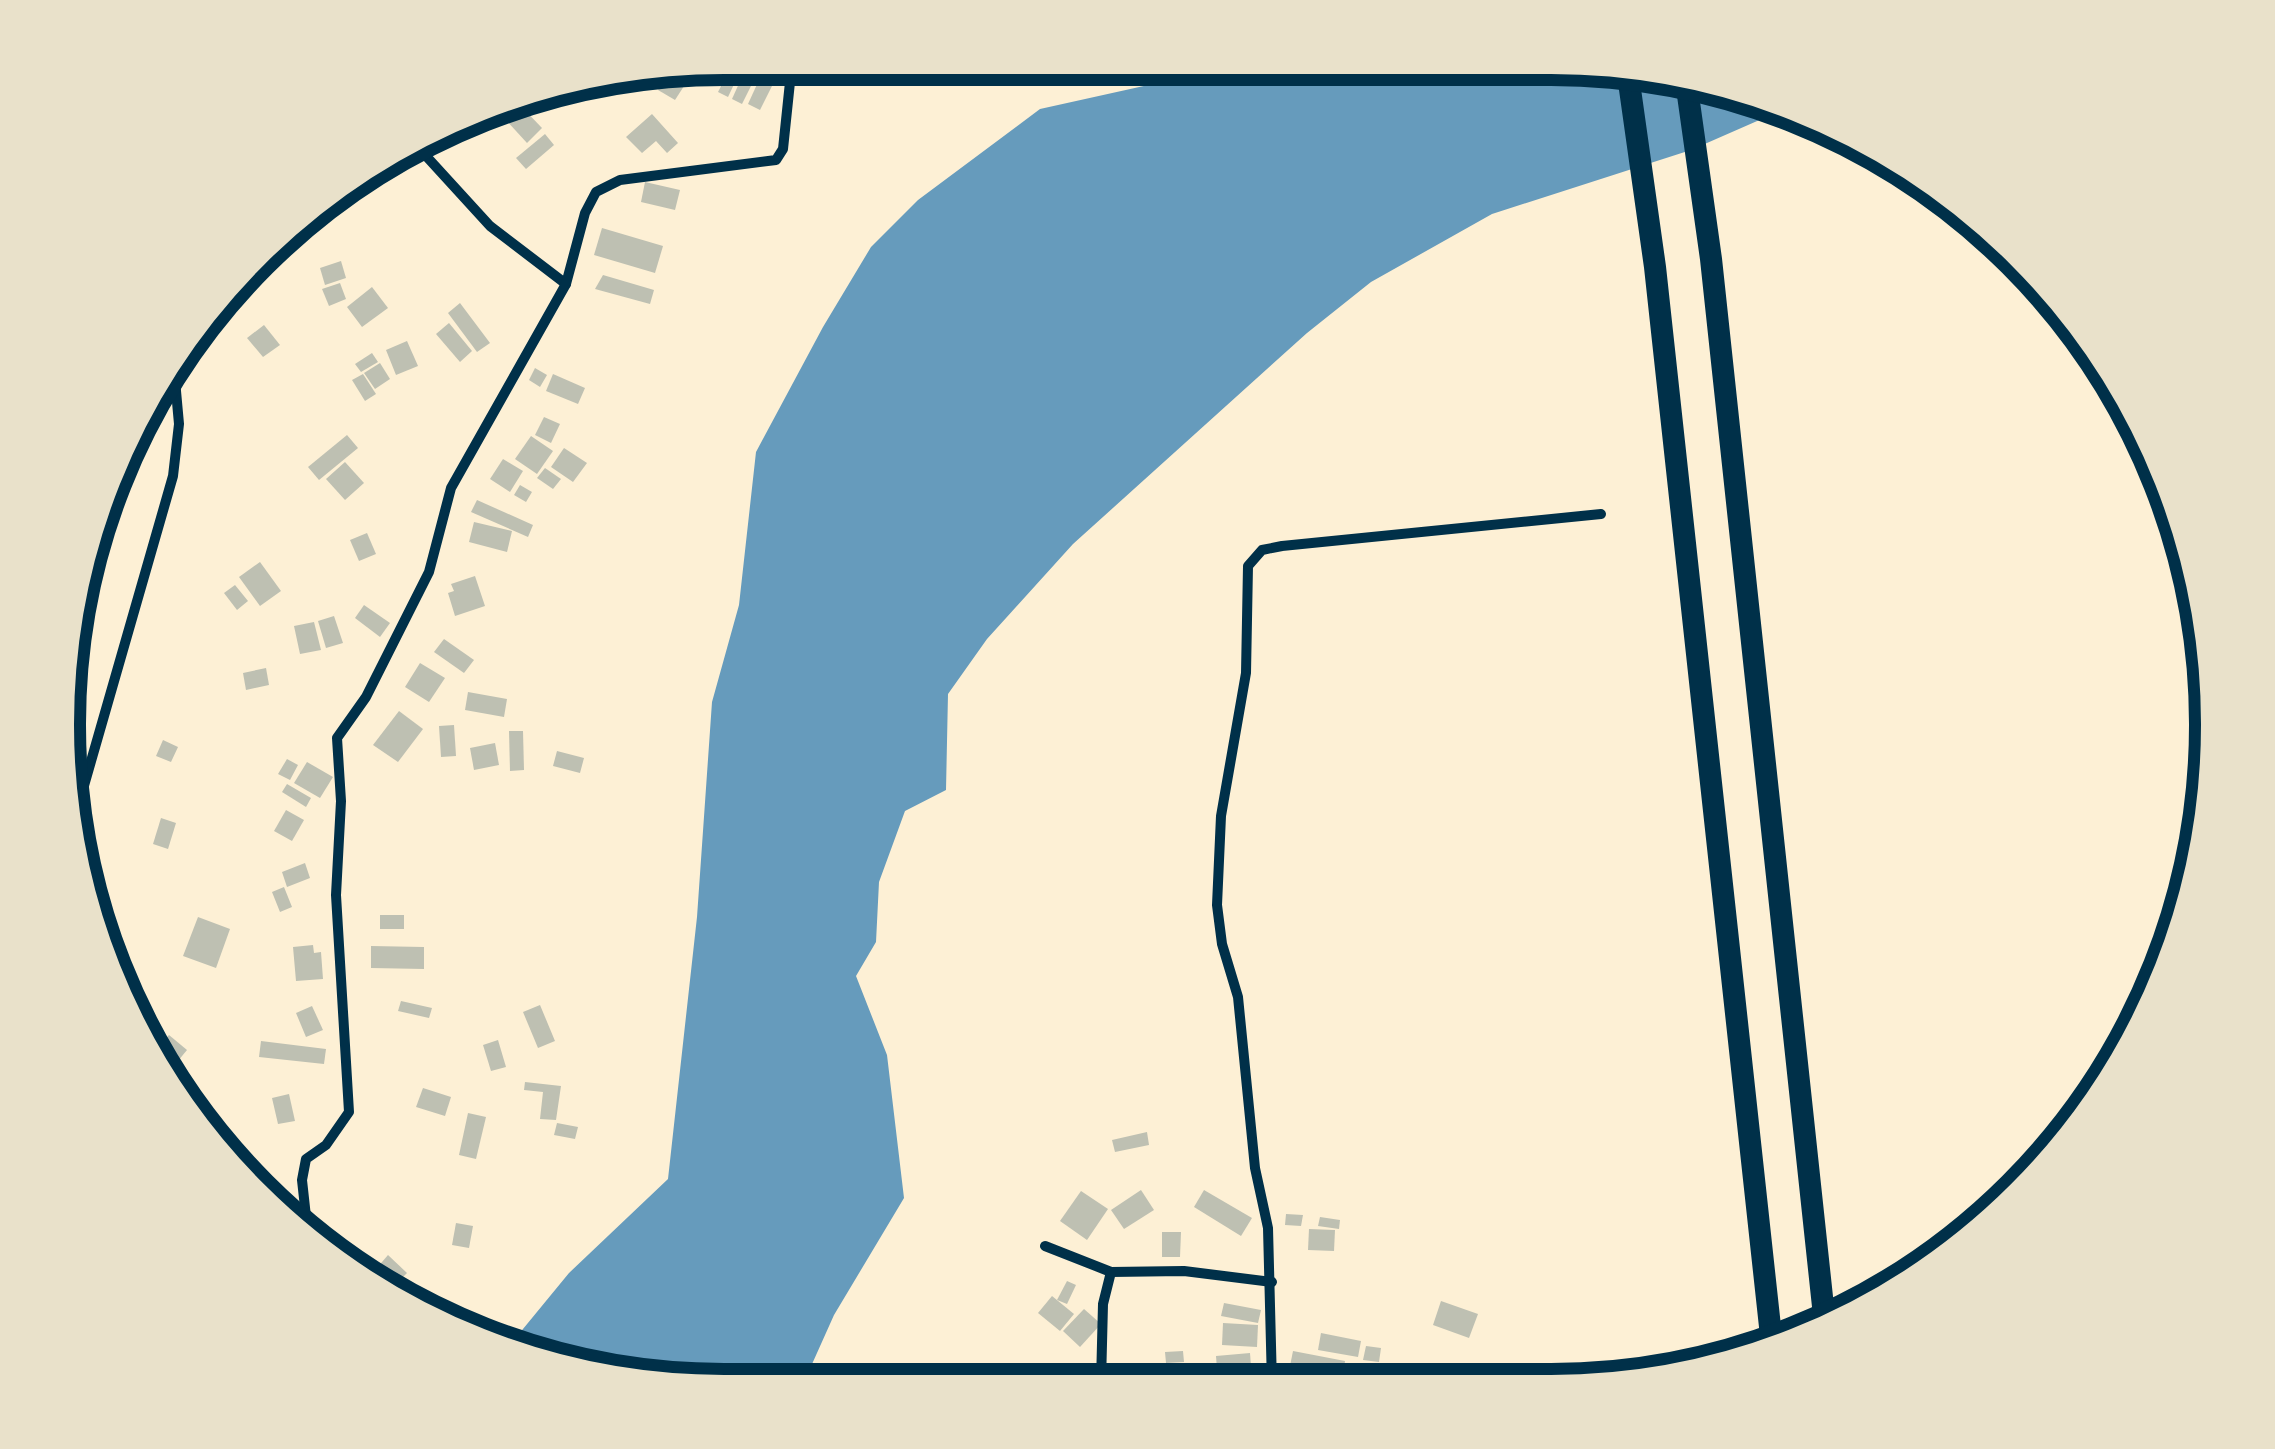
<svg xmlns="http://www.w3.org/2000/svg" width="2275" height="1449" font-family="Barlow,sans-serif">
  <rect width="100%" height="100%" fill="#fdf0d5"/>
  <!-- water -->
  <polygon fill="#669bbc" points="1234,66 1636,68 1787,108 1691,150 1492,214 1371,282 1307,333 1073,544 987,639 948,694 946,790 905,811 879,882 876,942 856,976 887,1055 904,1198 834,1315 804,1382 639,1381 509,1346 569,1273 668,1179 697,917 712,702 739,605 756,452 823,327 871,247 918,200 1040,109"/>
  <!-- building -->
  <g fill="#bec0b2">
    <polygon points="669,72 686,83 675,100 658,90"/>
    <polygon points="662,73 649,90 633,78 652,74"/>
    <polygon points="728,73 737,78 728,97 718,92"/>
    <polygon points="741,79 752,84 742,104 732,99"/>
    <polygon points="759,80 772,86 760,110 748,104"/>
    <polygon points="519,104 542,128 527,143 504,118"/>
    <polygon points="652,114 678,143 667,153 656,141 642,153 626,137"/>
    <polygon points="545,134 554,145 526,169 516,158"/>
    <polygon points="645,182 680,190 675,210 641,202"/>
    <polygon points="602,228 663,246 655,273 594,255"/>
    <polygon points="341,261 346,278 325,285 320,268"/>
    <polygon points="603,275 654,290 650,304 595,289"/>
    <polygon points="340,283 346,299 329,306 322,289"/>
    <polygon points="372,287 388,308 362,327 347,307"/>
    <polygon points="460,303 490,343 477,352 448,313"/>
    <polygon points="449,323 472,351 460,362 436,334"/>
    <polygon points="264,325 280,345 263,357 247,338"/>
    <polygon points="407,341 418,366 396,375 386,350"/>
    <polygon points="372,353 378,362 361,372 355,364"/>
    <polygon points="380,363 390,379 375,389 364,373"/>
    <polygon points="535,368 547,375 540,387 529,380"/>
    <polygon points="363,374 376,394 365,401 352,380"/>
    <polygon points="553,374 585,388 578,404 546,391"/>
    <polygon points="544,417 560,424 551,443 535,435"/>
    <polygon points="347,435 358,448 319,480 308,467"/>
    <polygon points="531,436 553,451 537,474 515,459"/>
    <polygon points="564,448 587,463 573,482 551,467"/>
    <polygon points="503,459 523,471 510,492 490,479"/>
    <polygon points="345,462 364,483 345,500 326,479"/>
    <polygon points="545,468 561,479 553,489 537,478"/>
    <polygon points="520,485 532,492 526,502 514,495"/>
    <polygon points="477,500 533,525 528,537 471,512"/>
    <polygon points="474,522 512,531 507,552 469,542"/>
    <polygon points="367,533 376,554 359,561 350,540"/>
    <polygon points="260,562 281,591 260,606 239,577"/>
    <polygon points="475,576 485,606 455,616 448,593 454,591 451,584"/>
    <polygon points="235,585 248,601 237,610 224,593"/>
    <polygon points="364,605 390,623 380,637 355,618"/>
    <polygon points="334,616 343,643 326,648 318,621"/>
    <polygon points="314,622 321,650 300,654 294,626"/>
    <polygon points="444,639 474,660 464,673 434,652"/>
    <polygon points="420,663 445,678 429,702 405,687"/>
    <polygon points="266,668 269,685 246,690 243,673"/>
    <polygon points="468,692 507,699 504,717 465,710"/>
    <polygon points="399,711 423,729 398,762 373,745"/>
    <polygon points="454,725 456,756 441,757 439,726"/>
    <polygon points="509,731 523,731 524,770 510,771"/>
    <polygon points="163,740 178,747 171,762 156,756"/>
    <polygon points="495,743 499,765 474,770 470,748"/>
    <polygon points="557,751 584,758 580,773 553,766"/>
    <polygon points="287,759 298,765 290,780 278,774"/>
    <polygon points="307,762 333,777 320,798 294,783"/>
    <polygon points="287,784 311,798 306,807 282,792"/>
    <polygon points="286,810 304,820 292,841 274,831"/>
    <polygon points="161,818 176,823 168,849 153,844"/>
    <polygon points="305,863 310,878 287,887 282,872"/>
    <polygon points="284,887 292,907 280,912 272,892"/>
    <rect x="380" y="915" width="24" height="14"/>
    <polygon points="198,917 230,929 216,968 183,956"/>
    <polygon points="313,945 314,953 321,952 323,979 296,981 293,947"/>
    <polygon points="371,946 424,947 424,969 371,968"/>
    <polygon points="401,1001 432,1008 429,1018 398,1011"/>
    <polygon points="540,1005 555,1041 538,1048 523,1012"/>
    <polygon points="312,1006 323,1030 306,1037 296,1013"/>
    <polygon points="169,1035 187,1050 173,1067 155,1051"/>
    <polygon points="498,1040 506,1067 491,1071 483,1045"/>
    <polygon points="261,1041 326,1049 324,1064 259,1057"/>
    <polygon points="525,1082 561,1086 556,1120 540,1119 543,1092 524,1090"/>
    <polygon points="423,1088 451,1097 445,1116 416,1107"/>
    <polygon points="289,1094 295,1121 278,1124 272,1098"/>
    <polygon points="468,1113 486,1117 476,1159 459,1155"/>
    <polygon points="557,1123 578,1127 575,1139 554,1135"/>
    <polygon points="1147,1132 1149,1145 1115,1152 1112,1140"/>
    <polygon points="1141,1190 1154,1210 1124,1229 1111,1210"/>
    <polygon points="1204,1190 1252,1218 1241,1236 1194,1207"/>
    <polygon points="1081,1191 1108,1209 1087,1240 1060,1221"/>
    <polygon points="1286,1214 1303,1215 1301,1226 1285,1225"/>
    <polygon points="1320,1217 1340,1220 1339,1229 1318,1226"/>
    <polygon points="456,1223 473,1226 469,1248 452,1245"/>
    <polygon points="1309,1229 1335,1230 1334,1251 1308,1250"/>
    <polygon points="1162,1232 1181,1232 1180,1257 1162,1257"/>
    <polygon points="388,1255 407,1273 394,1286 376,1269"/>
    <polygon points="1067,1281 1076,1285 1067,1304 1057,1300"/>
    <polygon points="1052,1296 1074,1314 1060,1331 1038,1313"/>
    <polygon points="1441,1301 1478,1314 1469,1338 1433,1325"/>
    <polygon points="1224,1303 1261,1310 1258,1323 1221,1316"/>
    <polygon points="1084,1309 1101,1324 1080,1347 1063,1331"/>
    <polygon points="1223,1323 1258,1325 1257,1347 1222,1345"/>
    <polygon points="1321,1333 1361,1341 1358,1357 1318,1350"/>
    <polygon points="1366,1346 1381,1348 1379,1362 1363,1360"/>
    <polygon points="1183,1351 1184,1362 1166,1363 1165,1352"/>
    <polygon points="1293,1351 1345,1361 1343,1376 1290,1366"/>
    <polygon points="1250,1353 1252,1380 1218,1382 1216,1356"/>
    <polygon points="1281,1368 1306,1373 1304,1384 1279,1381"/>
  </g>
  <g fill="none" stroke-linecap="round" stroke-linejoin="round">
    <!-- minor -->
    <g stroke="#003049" stroke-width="10">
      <polyline points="416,145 490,226 566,284"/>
      <polyline points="77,810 173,476 179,424 174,369"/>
      <polyline points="308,1235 302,1180 306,1159 326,1145 349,1112 336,895 341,801 337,738 366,697 429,572 451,488 566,284 585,213 596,192 620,180 776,160 783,149 792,63"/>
      <polyline points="1045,1246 1111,1272 1184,1271 1272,1282"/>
      <polyline points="1101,1383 1103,1304 1111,1272"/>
      <polyline points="1272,1384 1268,1228 1255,1168 1238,997 1222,944 1217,905 1221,816 1246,673 1248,566 1262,550 1282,546 1601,514"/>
    </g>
    <!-- motorway -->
    <g stroke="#003049" stroke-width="22">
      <polyline points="1627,68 1655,267 1772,1345"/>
      <polyline points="1686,81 1711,259 1825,1325"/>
    </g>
  </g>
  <!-- crop -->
  <path d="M0 0H2275V1449H0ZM724 80H1551A644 644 0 0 1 2195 724V725A644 644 0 0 1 1551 1369H724A644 644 0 0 1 80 725V724A644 644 0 0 1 724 80Z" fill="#e9e1ca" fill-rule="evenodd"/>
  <path fill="none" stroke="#003049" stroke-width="12" d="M724 80H1551A644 644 0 0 1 2195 724V725A644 644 0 0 1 1551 1369H724A644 644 0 0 1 80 725V724A644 644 0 0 1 724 80Z"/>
</svg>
